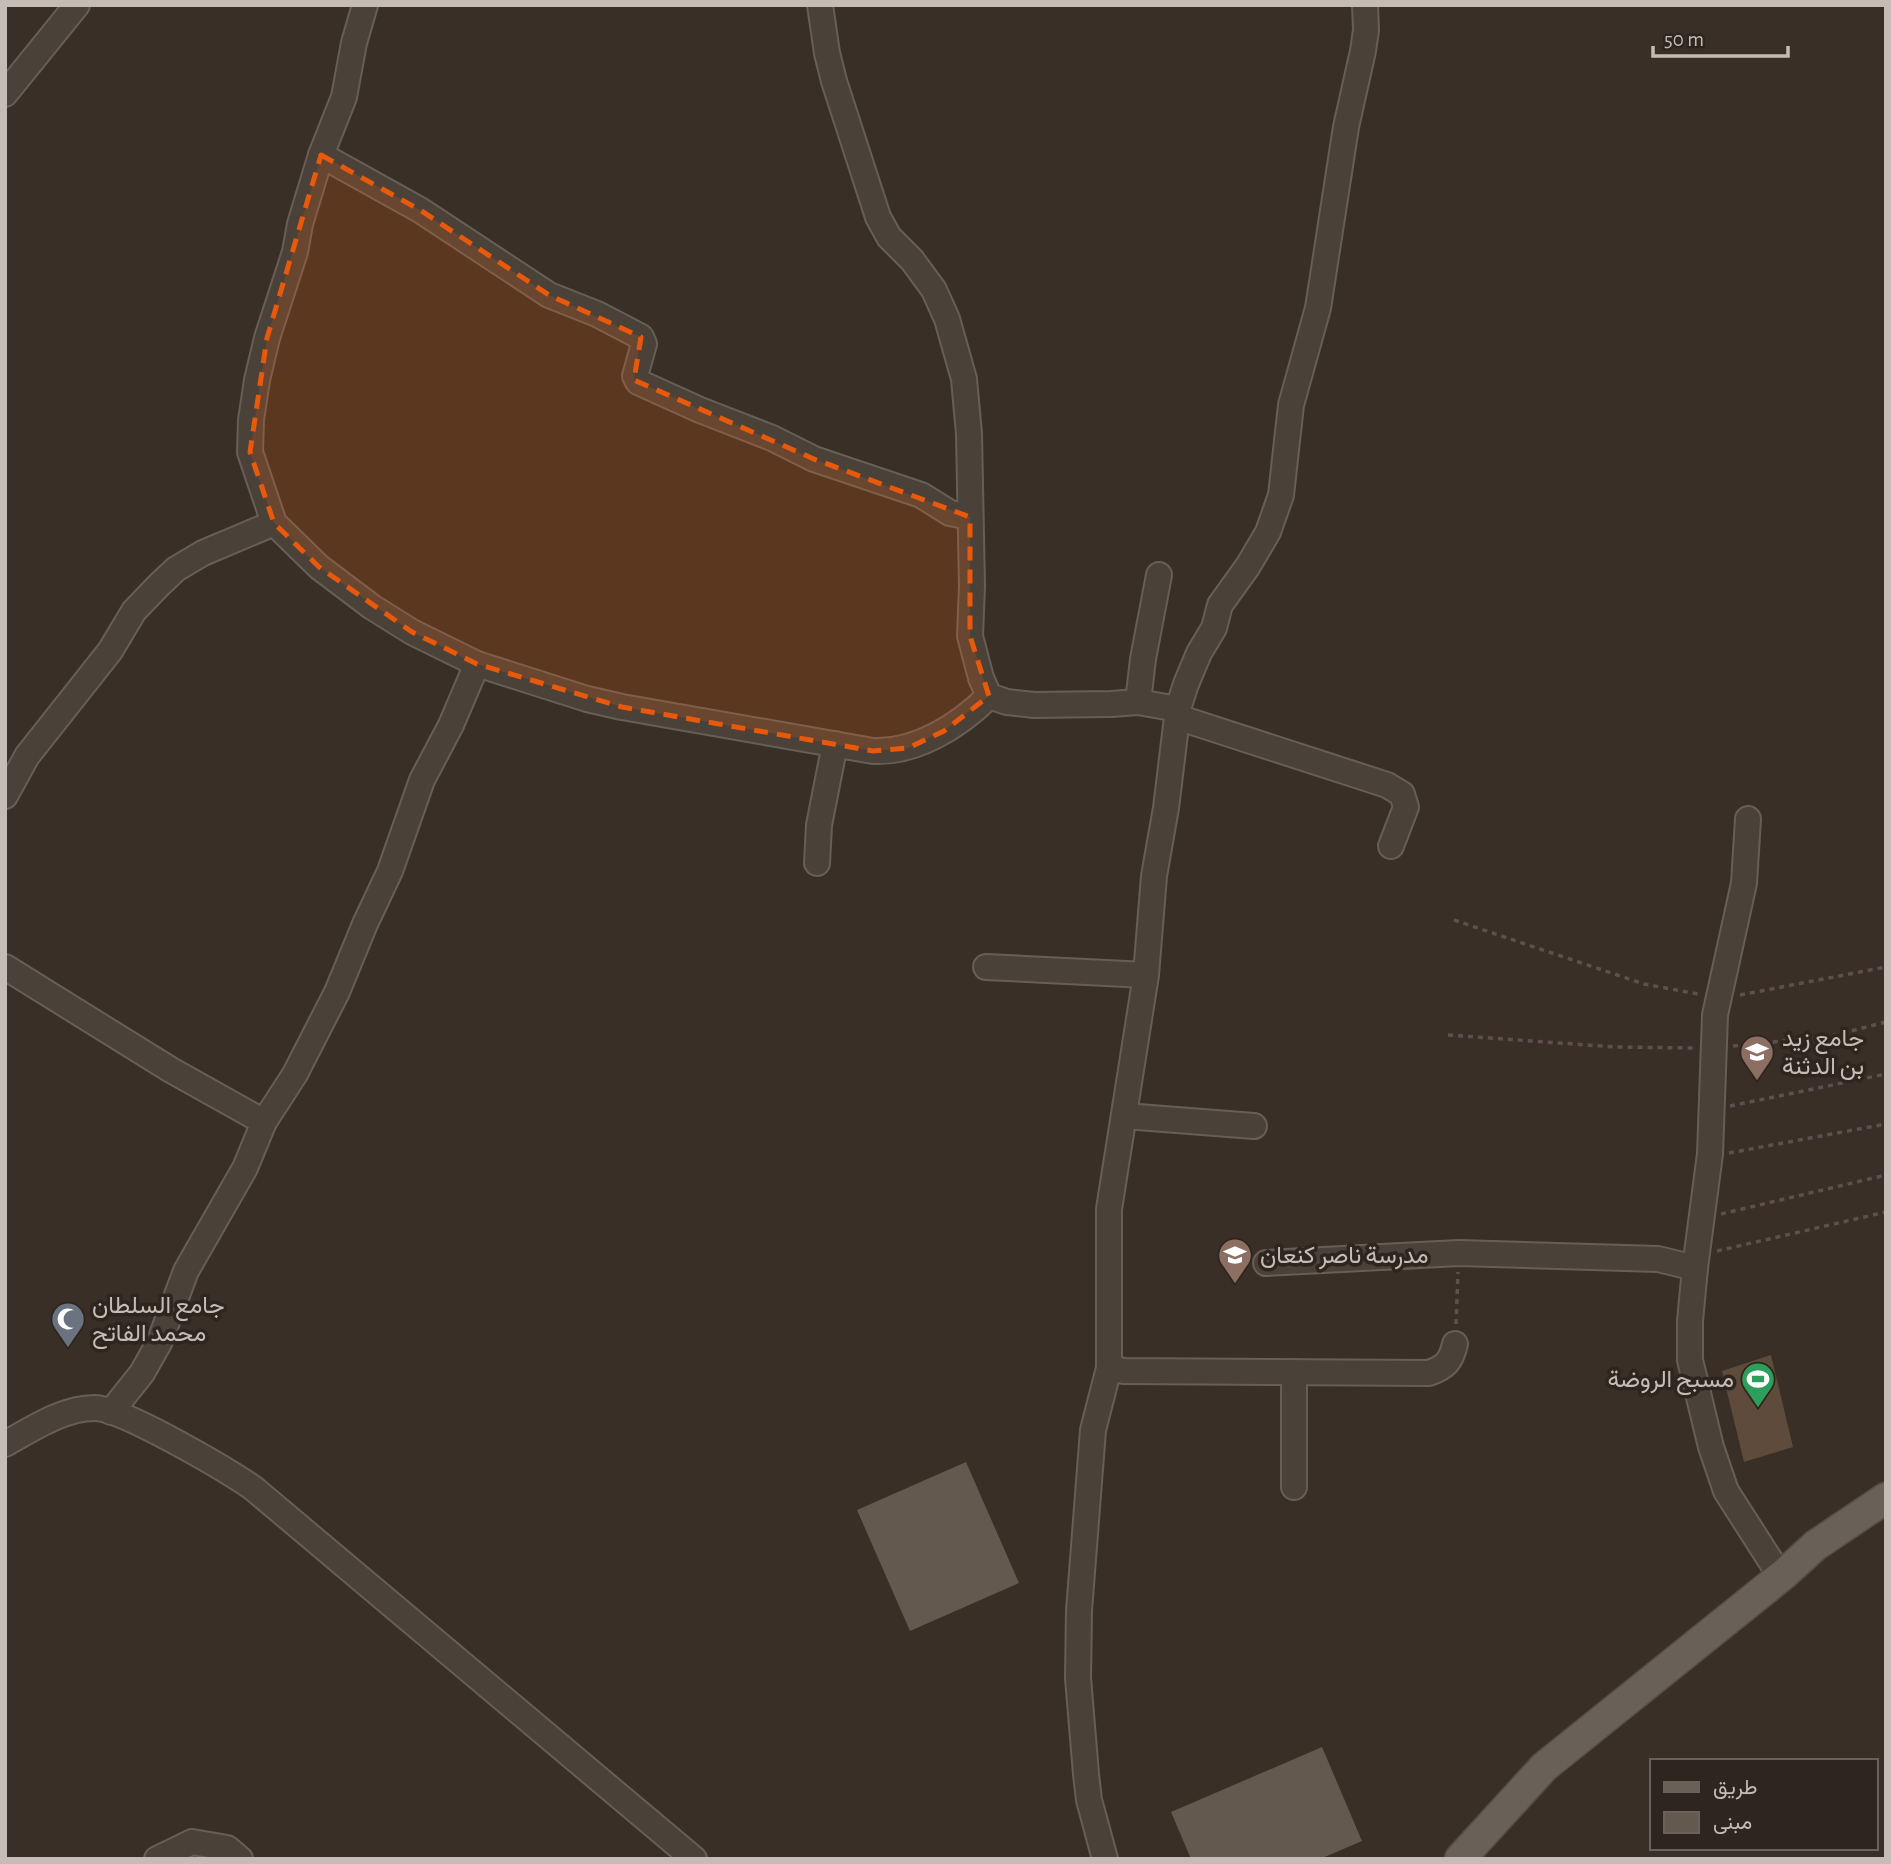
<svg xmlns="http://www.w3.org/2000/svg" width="1891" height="1864" font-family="'Alegreya Sans',Vazirmatn,sans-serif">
  <rect width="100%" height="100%" fill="#392f26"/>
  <!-- water -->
  <polygon fill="#5e4b3b" points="1771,1355 1793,1447 1744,1462 1722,1371"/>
  <!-- building -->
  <g fill="#64594e">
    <polygon points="966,1462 1019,1583 910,1631 857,1510"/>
    <polygon points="1322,1747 1362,1841 1320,1859 1191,1859 1171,1812"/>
  </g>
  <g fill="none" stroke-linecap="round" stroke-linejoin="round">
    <!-- minor casing -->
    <g stroke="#675f57" stroke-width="28">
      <g id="minor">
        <path d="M 365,5 L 354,43 L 344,97 L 321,155 L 300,224 L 295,252 L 267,338 L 257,380 L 251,420 L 250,452 L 274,523 L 319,567 L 372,607 L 412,632 L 477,664 L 587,699 L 622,707 L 873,751 C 916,753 959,726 989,696"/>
        <polyline points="820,5 827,53 834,81 878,217 889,237 912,260 934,290 947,319 964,379 969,434 972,586 970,636 981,678 989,696 1007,702 1034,705 1111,704 1138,702 1178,709"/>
        <polyline points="5,94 77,5"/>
        <polyline points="321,155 420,210 549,295 597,314 641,337 644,344 635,376 638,382 700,410 772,438 814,459 921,495 950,513 970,517"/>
        <polyline points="1138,702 1143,659 1159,575"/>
        <polyline points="1177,717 1387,785 1402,794 1406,807 1391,846"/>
        <polyline points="5,796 27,756 110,651 134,611 159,585 176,569 203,553 274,523"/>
        <polyline points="1748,819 1744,883 1715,1015 1710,1154 1695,1268 1690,1321 1690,1360 1711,1447 1726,1491 1781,1577"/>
        <polyline points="817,863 819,825 835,744"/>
        <polyline points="5,967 171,1070 264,1122"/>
        <polyline points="986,967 1146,975"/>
        <polyline points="1125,1116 1254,1126"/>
        <polyline points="1266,1263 1459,1253 1658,1259 1695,1268"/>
        <path d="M 1109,1368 L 1124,1371 L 1429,1373 C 1446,1367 1451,1361 1455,1344"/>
        <polyline points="1294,1372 1294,1487"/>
        <polyline points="111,1412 142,1373 159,1343 186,1271 245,1168 264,1122 295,1074 337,992 365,924 390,871 422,780 451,725 477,664"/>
        <path d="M 5,1444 C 32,1429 63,1408 95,1408 C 122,1408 227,1470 253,1488 L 694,1859"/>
        <polyline points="157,1859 192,1842 227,1848 240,1859"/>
        <polyline points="1105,1859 1089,1800 1086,1774 1078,1678 1079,1611 1093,1430 1109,1368 1109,1209 1146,975 1154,876 1166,808 1178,709 1186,684 1199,653 1214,628 1220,605 1248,566 1268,532 1281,495 1291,405 1318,308 1346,127 1363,51 1366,30 1365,5"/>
      </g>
    </g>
    <!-- major casing -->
    <g stroke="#554d45" stroke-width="33">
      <polyline id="major" points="1460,1859 1544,1767 1784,1574 1816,1545 1886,1498"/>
    </g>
    <!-- path -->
    <g stroke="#604f4f" stroke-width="3.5" stroke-dasharray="5 5" stroke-linecap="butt">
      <polyline points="1454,920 1644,984 1698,994"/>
      <polyline points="1740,995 1886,967"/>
      <polyline points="1448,1035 1615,1047 1694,1048"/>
      <polyline points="1733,1046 1831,1036 1886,1022"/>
      <polyline points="1730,1106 1886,1074"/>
      <polyline points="1729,1153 1886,1124"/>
      <polyline points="1721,1214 1886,1175"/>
      <polyline points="1717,1251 1886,1212"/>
      <polyline points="1456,1324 1458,1272"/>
    </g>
    <!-- minor -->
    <use href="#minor" stroke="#4a4139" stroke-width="24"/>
    <!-- major -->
    <use href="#major" stroke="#696057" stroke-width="30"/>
  </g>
  <!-- marked area -->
  <path fill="#e8590c" fill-opacity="0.2" stroke="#e8590c" stroke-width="5" stroke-dasharray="14 9" stroke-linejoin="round" d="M 321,155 L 420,210 L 549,295 L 641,337 L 634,380 L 814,459 L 970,517 L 970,636 L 989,696 L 944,731 L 908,748 L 873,751 L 622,707 L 477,664 L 412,632 L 319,567 L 274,523 L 250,452 L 267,338 Z"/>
  <!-- icons -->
  <defs>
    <g id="school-pin" transform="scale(1.75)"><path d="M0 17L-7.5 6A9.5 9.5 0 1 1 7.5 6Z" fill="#8d6e63" stroke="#2e261e"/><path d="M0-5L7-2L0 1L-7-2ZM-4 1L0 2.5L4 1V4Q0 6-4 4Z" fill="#fff"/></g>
    <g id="mosque-pin" transform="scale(1.75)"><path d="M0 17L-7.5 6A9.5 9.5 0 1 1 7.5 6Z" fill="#6b7280" stroke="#2e261e"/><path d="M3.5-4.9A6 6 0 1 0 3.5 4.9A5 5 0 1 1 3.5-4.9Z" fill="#fff"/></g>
    <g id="stadium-pin" transform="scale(1.75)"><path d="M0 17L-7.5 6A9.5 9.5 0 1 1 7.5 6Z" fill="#2e9e5b" stroke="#2e261e"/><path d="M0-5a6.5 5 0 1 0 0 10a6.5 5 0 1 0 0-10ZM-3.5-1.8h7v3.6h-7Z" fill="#fff"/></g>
  </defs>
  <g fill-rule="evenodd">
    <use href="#school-pin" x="1757" y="1052"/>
    <use href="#school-pin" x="1235" y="1255"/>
    <use href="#mosque-pin" x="68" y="1319"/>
    <use href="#stadium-pin" x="1758" y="1379"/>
  </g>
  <g text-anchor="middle" stroke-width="7" stroke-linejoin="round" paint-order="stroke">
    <!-- poi labels -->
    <g font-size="24" fill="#c5bdb5" stroke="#2e261e" text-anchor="start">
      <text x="1782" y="1046">جامع زيد<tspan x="1782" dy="28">بن الدثنة</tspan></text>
      <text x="1260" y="1263">مدرسة ناصر كنعان</text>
      <text x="92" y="1313">جامع السلطان<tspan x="92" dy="28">محمد الفاتح</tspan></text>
      <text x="1734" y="1387" text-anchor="end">مسبح الروضة</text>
    </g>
  </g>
  <!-- border -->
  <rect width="1891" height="1864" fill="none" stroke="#c5bdb5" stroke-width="14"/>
  <!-- legend -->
  <rect x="1650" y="1759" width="228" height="91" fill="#2e261e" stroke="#6a625a" stroke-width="2"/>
  <rect x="1664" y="1782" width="35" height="10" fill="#696057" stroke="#6a625a" stroke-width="2"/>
  <text x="1713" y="1794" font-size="21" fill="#c5bdb5">طريق</text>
  <rect x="1664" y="1812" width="35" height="21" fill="#64594e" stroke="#6a625a" stroke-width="2"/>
  <text x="1713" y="1829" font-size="21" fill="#c5bdb5">مبنى</text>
  <!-- scale -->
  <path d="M1653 46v10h135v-10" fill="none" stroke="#c5bdb5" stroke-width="3.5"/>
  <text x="1664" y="46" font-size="21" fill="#c5bdb5" stroke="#2e261e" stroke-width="5" paint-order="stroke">50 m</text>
</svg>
